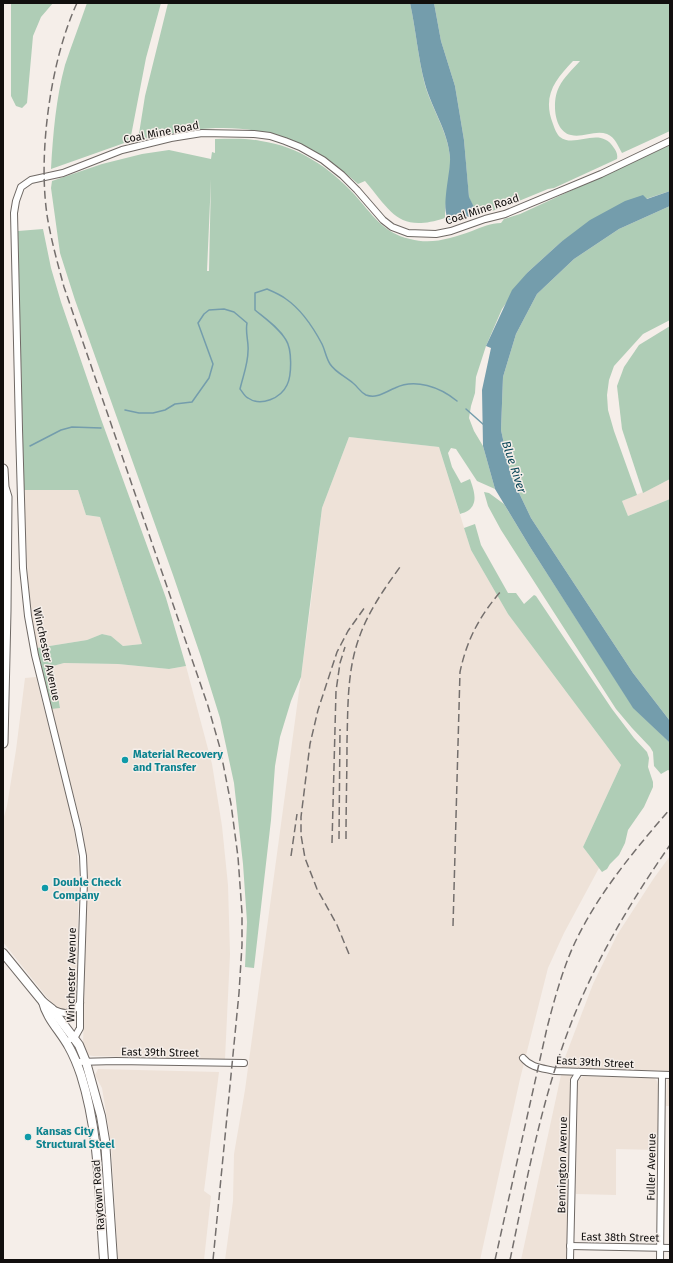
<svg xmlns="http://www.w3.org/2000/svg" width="673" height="1263" font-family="'Fira Sans',sans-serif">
  <rect width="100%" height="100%" fill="#f5eee9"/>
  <!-- built -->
  <g fill="#eee2d8">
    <polygon points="349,437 439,447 471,550 508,614 621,765 583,847 599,868 564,933 548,968 520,1079 480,1260 225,1260 233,1201 234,1154 245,1090 310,610 322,508"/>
    <polygon points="670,479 670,499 628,516 622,501 652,488"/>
    <polygon points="24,490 78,490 86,515 100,517 142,644 123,646 111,636 102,634 87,640 37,648 32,619 28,584"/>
    <polygon points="64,663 118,664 169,669 186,666 212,764 222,826 228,885 230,954 225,1059 93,1056 87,1055 83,1048 87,872 83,831 51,709 60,707 53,666"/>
    <polygon points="36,677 69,806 76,841 79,871 76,1001 73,1006 66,1009 59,1009 53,1005 3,942 3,820 7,806 16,750 25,678"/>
    <polygon points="670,856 670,1071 561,1068 593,984 617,935 654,878"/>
    <polygon points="98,1069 219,1072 204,1191 211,1196 204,1260 118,1260 111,1143 102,1088 95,1075"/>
    <polygon points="561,1075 571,1075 567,1260 521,1260"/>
    <polygon points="583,1076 654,1078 657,1081 658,1085 658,1150 616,1149 616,1195 576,1194 577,1082"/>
    <polygon points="670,1078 670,1106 666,1106 667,1080"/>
  </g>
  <!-- green -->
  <g fill="#afcdb6" fill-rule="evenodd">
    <polygon points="11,3 53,3 41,17 33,36 27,103 22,108 16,106 11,96"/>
    <path d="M 87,3 L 161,3 L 146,58 L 130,141 L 51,169 C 53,134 56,98 65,65 C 72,44 80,23 87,3 Z"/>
    <path d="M 168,3 L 410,3 C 416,30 418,58 425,85 C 432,109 448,132 450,157 C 451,177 445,198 445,218 C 399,233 392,213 365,181 L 358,184 C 309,139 259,122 193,130 C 174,132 156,137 138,140 L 145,96 Z"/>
    <path d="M 434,3 L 670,3 L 670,131 L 622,153 C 618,146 615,137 607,134 C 595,130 582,138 571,135 C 553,131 552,100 559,87 C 564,77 573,69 580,61 L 573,61 C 555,80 542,96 553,124 C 554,127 557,135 560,137 C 575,149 600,125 614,148 C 616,151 618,154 617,159 L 554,188 L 548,189 L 507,206 L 492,211 L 476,211 L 469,198 L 464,140 L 455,86 L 441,41 Z"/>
    <path d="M 215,139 C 231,139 246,138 261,141 C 298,146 330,168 354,194 C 372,214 383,233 410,239 C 432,245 452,238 472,231 C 482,227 491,223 501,223 L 504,219 L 520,214 L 670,145 L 670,191 L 646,199 L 561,242 L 528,272 L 502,309 L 486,346 L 476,377 L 475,393 L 471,406 L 469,418 L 474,431 L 483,446 L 495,489 L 477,481 L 456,449 L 451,448 L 448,453 L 452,467 L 461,483 L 470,479 C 473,488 479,502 469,510 C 467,512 462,513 460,514 L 439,447 L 349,437 L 322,508 L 301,677 L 291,701 L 280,737 L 275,766 L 271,820 L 254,968 L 245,967 L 247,922 L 243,864 L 234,783 L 220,718 L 201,657 L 173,575 L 75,300 L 60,253 L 51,188 L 52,181 L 102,164 L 142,154 L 169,150 L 211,159 L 212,152 L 215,153 ZM 211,179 L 209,271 L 207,271 Z"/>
    <polygon points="670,206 670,320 643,334 614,366 609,380 607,395 608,410 614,431 637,495 622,501 628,516 670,499 670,721 633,673 531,518 511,476 501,430 503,377 516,334 537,294 574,259 619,229"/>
    <polygon points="43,229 51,268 61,302 101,419 166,598 186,666 169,669 118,664 64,663 53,666 60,708 51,709 37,648 87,640 102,634 111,636 123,646 142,644 100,517 86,515 78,490 24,490 18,231"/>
    <polygon points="670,326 670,479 643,493 622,429 617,386 624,367 639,345"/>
    <polygon points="484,492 489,493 504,504 530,547 633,707 670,743 670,771 668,770 661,774 654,766 653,752 650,747 632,728 616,709 501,530 488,506"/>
    <polygon points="475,524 481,545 508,593 516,593 524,604 534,595 536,596 612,709 634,738 647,752 649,758 648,767 653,782 653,787 644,807 628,830 625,843 619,855 610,864 607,869 602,872 583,847 621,765 508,614 471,550 464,528"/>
  </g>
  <!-- water -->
  <g fill="#749dac">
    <path d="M 410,3 L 434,3 L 441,41 L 455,86 L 464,140 L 469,197 L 476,211 L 476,214 L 465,218 L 462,220 L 449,220 C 440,209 451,172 450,157 C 448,131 432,109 425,84 C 418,58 416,30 410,3 Z"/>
    <polygon points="670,191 670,206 619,229 574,259 537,294 516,334 503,377 501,430 511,476 531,518 633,673 670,721 670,743 633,708 530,547 495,489 483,446 482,390 491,348 486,346 512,290 528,272 561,242 590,220 625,201 643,195 647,199"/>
  </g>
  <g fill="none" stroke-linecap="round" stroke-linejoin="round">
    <!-- stream -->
    <g stroke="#749dac" stroke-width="1.5">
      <polyline points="466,409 484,425"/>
      <path d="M 125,410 L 139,413 L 153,413 L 165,410 L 175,404 L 192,402 L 209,378 L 213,364 L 198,323 L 204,314 L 209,310 L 224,309 L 234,312 L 247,323 C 245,333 249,342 248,351 C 248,364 243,376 240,389 C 242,391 245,397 248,398 C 261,407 281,398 287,385 C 292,375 292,349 286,340 C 279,328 266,319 255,310 L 255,293 L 267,289 C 274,292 281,295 286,299 C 302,310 313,327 322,344 C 325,350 326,358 330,364 C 336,373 345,376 353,383 C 358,387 360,392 366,395 C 377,399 385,392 395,388 C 415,378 440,387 457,401"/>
      <polyline points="30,446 61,430 72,427 101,428"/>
    </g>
    <!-- minor casing -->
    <g stroke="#6f6965" stroke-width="8">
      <g id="minor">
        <path d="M 52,1009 C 65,1015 71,1015 80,1003"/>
        <polyline points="71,1039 76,1035 80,1028 80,1003 84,881 83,856 78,829 35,655 28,616 23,568 19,429 14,213 16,201 21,187 31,180 63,173 122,150 171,138 202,133 254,134 270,136 285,141 300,147 323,160 342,175 357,190 383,220 392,227 408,233 436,234 451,231 485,219 505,214 601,174 670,141"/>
        <path d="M 523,1058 C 531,1068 543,1068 555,1071 L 670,1075"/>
        <polyline points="76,1062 116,1061 244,1063"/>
        <polyline points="570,1246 670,1248"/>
        <polyline points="570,1260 574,1080 579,1072"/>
        <polyline points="660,1260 662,1075"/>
      </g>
    </g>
    <!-- major casing -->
    <g stroke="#6f6965" stroke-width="10">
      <g id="major">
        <polyline points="3,953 43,1002 52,1009 79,1045 86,1062 101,1116 105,1140 113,1260"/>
        <path d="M 43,1002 C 47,1019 61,1032 69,1047 C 74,1056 78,1066 81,1075 C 100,1135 99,1198 104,1260"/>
      </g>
    </g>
    <!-- highway casing -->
    <g stroke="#6f6965" stroke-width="11">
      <polyline id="highway" points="3,469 4,487 7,497 6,611 3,743"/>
    </g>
    <!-- minor -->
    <use href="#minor" stroke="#fff" stroke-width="6"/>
    <!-- major -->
    <use href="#major" stroke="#fff" stroke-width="8"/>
    <!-- highway -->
    <use href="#highway" stroke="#fff" stroke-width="9"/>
    <!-- rail -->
    <g stroke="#746f6d" stroke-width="1.5" stroke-dasharray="8 4" stroke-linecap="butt">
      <path d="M 77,3 C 50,61 37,158 48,221 C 52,243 58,265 64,287 L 208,706 L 220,748 L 231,804 L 238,857 L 242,913 L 242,945 L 239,993 L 213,1260"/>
      <polyline points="339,839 340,729"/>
      <path d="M 346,839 C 346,806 347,774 347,741 C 348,707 347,671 359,638 C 368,612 384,589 400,567"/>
      <polyline points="332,843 336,691 340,663 345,647"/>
      <polyline points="291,856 297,814"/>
      <path d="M 453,926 L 460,672 C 467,639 480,615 502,590"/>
      <polyline points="349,954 337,925 317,889 305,858 301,835 301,817 310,744 318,710 337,652 348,631 365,607"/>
      <path d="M 495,1260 L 547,1028 C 554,1001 561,975 572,949 C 595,897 633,852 670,809"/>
      <path d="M 510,1260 C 525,1189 538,1117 562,1048 C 587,975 626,908 670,845"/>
    </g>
  </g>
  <!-- markers -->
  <g fill="#0f9aa8" stroke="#f5eee9" stroke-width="1.5">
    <circle cx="125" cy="760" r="4"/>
    <circle cx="45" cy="888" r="4"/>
    <circle cx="28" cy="1137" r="4"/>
  </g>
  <g text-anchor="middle" stroke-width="3" stroke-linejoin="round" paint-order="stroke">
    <!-- street labels -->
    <g font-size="11" fill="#110f0e" stroke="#f5eee9">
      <text transform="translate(161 132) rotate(-11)" y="4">Coal Mine Road</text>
      <text transform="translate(482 209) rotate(-18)" y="4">Coal Mine Road</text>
      <text transform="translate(47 654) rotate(78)" y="4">Winchester Avenue</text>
      <text transform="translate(71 975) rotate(-89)" y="4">Winchester Avenue</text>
      <text transform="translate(160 1052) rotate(1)" y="4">East 39th Street</text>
      <text transform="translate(595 1062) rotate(3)" y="4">East 39th Street</text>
      <text transform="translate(562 1165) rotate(-89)" y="4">Bennington Avenue</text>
      <text transform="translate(651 1167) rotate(-89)" y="4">Fuller Avenue</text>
      <text transform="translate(98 1195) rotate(-94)" y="4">Raytown Road</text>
      <text transform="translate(620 1237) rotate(1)" y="4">East 38th Street</text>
    </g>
    <!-- culture labels -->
    <g font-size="11" font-weight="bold" fill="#0d838f" stroke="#f5eee9" text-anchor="start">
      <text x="133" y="758">Material Recovery<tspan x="133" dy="13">and Transfer</tspan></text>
      <text x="53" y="886">Double Check<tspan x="53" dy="13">Company</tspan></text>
      <text x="36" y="1135">Kansas City<tspan x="36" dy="13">Structural Steel</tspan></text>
    </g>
    <!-- water labels -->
    <g font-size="12" font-style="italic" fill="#0d4859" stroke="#f5eee9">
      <text transform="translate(514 467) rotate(72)" y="4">Blue River</text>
    </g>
  </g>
  <!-- border -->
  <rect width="673" height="1263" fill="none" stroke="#110f0e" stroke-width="8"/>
</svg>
